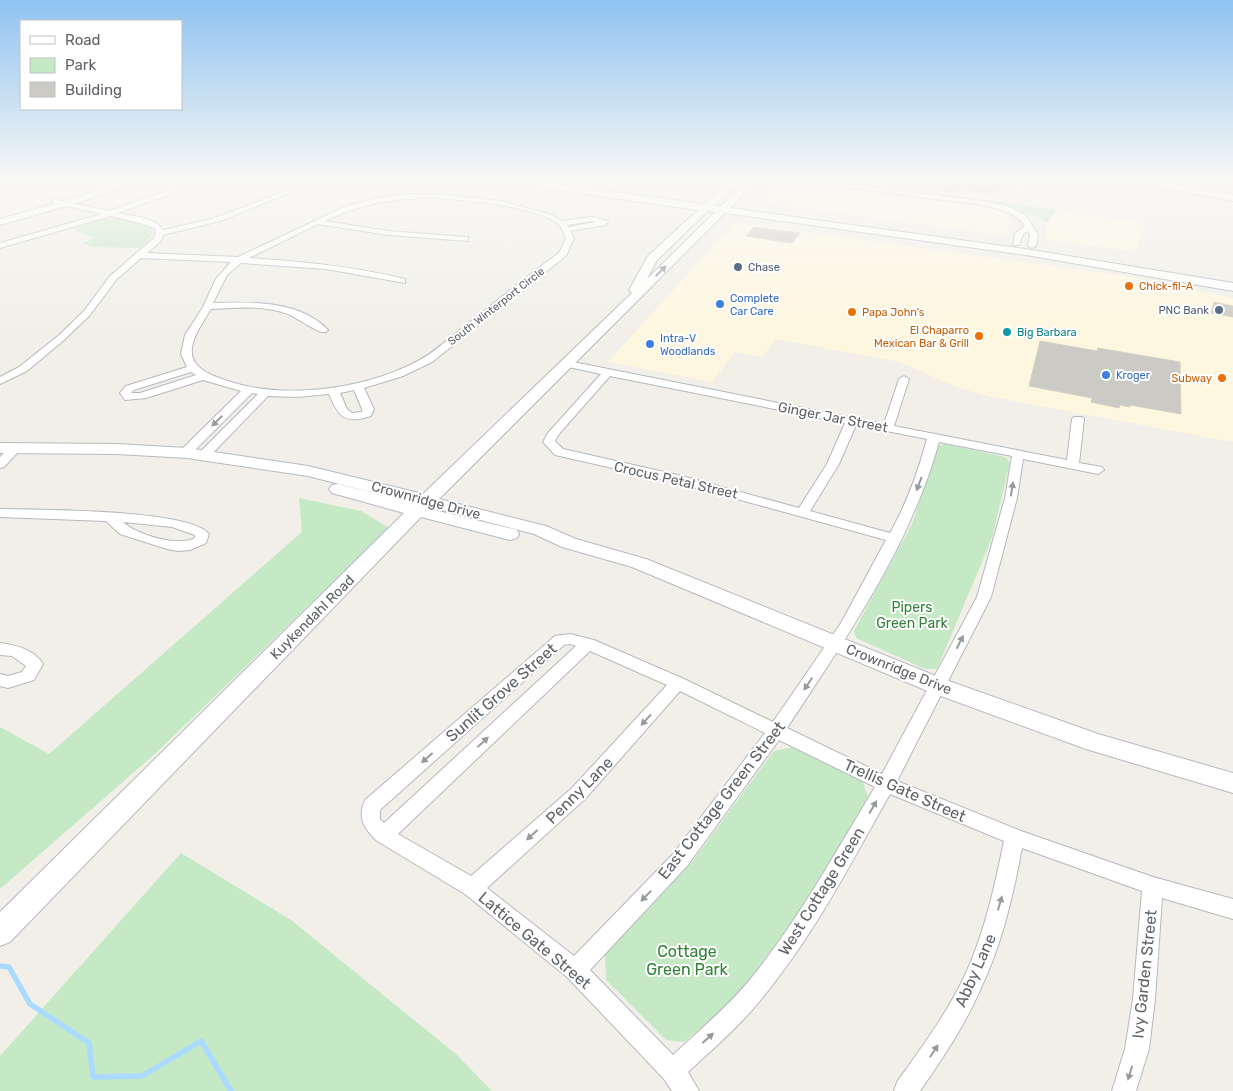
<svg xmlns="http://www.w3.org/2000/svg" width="1233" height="1091" font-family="Rubik,sans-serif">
  <rect width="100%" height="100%" fill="#f1efe8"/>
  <!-- commercial -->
  <g fill="#fef7e0">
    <polygon points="777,183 824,187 981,206 1002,212 1011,221 1006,236 761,202"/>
    <polygon points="1056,210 1144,223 1137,252 1046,239 1046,225"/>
    <polygon points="735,222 1132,277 1233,298 1233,442 992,397 956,387 900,362 776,339 762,357 735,352 712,382 608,362"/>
  </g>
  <!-- green -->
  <g fill="#c5e8c5">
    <path d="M 990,200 L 1056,210 L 1048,222 L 1043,221 C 1028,207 1007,209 990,200 Z"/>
    <polygon points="115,218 150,227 154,233 141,248 93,247 83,243 95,238 73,229 104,219"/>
    <polygon points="946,444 1005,457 1010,462 992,538 937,669 925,669 856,638 854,631 913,522 937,446"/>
    <polygon points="299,498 361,511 389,528 156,753 0,889 0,727 49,754 302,532"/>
    <polygon points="793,747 862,779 869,800 786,934 731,1004 684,1042 666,1040 606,980 605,955 692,862 774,751"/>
    <polygon points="181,853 291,920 457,1055 492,1091 0,1091 0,1056"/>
  </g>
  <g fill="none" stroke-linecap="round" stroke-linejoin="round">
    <!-- stream -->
    <polyline stroke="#aadaff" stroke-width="5.5" points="0,966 9,967 30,1004 89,1043 93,1077 142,1076 201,1041 231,1091"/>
  </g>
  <!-- building -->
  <g fill="#cccac5" stroke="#d6d1c6">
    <polygon points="906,180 1024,180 987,195 960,188 958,193 906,187"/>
    <polygon points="754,227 769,229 800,233 792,243 746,236"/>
    <polygon points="1214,302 1233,306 1233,317 1211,313"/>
    <polygon points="1040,341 1097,351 1098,348 1180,362 1181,414 1130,405 1130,407 1120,405 1119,408 1091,402 1092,398 1029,386"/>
  </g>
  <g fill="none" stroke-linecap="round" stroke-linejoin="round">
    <!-- street casing -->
    <g stroke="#b5b8bc" stroke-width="2">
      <g id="street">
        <path d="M 197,180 L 207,180 L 118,213 C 131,216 156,217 163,230 L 215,218 L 307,183 L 312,184 L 220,221 L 163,235 L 161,241 L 147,253 L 238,257 L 342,208 L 375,198 L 408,194 L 440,194 L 500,201 L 550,214 L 562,221 L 592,217 L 608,221 L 606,225 L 570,231 L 574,238 L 566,256 L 432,362 L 403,376 L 364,388 L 374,409 L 371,416 C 345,424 339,418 329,394 L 297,397 L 268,396 L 207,459 L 199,459 L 197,456 L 199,453 L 258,394 L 252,393 L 189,456 L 185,457 L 179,453 L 181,450 L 241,391 L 203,380 L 146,398 L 125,400 L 120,393 L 126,386 L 187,367 L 181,354 L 185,335 L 203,307 L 216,279 L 231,262 L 141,258 L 116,280 L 90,315 L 64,340 L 27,371 L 0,384 L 0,377 L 19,367 L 58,336 L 84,311 L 110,276 L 154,238 L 156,233 L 155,229 L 147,225 L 111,216 L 0,248 L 0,243 L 102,214 L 53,203 L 53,199 L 110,211 ZM 440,198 C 467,201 544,206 561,227 C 563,230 564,235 566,238 L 559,253 C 527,276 495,302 464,327 C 449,338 435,352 418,361 C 361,391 275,402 214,376 C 175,360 196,334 211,309 C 235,308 261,305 285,313 C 296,316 317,334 326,332 L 328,330 C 300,300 251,302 213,303 L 227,275 L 241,263 L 326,269 L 405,283 L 405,279 C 352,266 303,262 249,258 L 318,224 L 388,235 L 468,241 L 468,237 L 465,237 L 388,231 L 325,221 C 362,203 399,197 440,198 ZM 592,221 L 596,222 L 568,227 L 567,225 ZM 191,372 L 196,375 L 140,393 L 131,393 L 134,390 ZM 354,390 L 362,409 L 362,412 L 352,413 L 347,409 L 340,393 Z"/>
        <path d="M 781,180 L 816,180 L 983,201 L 1007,206 L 1026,215 L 1038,235 L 1036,246 L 1032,248 L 1028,246 L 1030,235 L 1028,231 L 1023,234 L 1019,245 L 1013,245 L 1015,233 L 1025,226 C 1016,212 998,209 983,205 L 796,181 L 784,182 Z"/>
        <path d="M 568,361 L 884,424 L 899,379 L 904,376 L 909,379 L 894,426 L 1067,460 L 1072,419 L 1074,417 L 1082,417 L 1084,419 L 1079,463 L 1102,467 L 1104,470 L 1098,474 L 1023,459 L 1017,498 L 991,597 L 897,781 L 1021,831 L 1153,877 L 1233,899 L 1233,919 L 1162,898 L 1155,999 L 1149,1049 L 1136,1091 L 1112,1091 L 1125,1049 L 1133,999 L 1142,891 L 1022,848 C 1013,896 1002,944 981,988 C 965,1025 943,1058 920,1091 L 894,1091 L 897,1082 C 922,1047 948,1012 966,973 C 985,931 995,885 1004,841 L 890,794 C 851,863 814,935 763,997 C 741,1025 714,1048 688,1072 L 699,1091 L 672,1091 L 664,1079 L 567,977 L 465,894 L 377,841 C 364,829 357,817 365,800 L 555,636 L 570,634 L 594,640 L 684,679 L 773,722 L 841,623 L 886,540 L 679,483 L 555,455 L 543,442 L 548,433 L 601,374 L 564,366 L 563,364 ZM 610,376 L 845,423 L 827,464 L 799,508 L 682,476 L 563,449 L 555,441 L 559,434 ZM 856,425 L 927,439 C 918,472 907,503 890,533 L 810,511 L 839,464 ZM 939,442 L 1012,456 L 1005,498 L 977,597 L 882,774 L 787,728 C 846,638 910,547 939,442 ZM 570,644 L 576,646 L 384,823 L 380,819 L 380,810 L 564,645 ZM 590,651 L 667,685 L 572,788 L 471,876 L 398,834 ZM 680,691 L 765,733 L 673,854 L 574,956 L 487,888 L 586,798 ZM 779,740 L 875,787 C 835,853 798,921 749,981 C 726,1008 699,1031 673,1055 L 590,970 L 687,866 Z"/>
        <polygon points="16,444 22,448 4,467 0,468 0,457 12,445"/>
        <path d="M 0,509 C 36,510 190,509 209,534 L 206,543 L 190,550 L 178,551 L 167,549 L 120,534 L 106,521 L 0,517 ZM 123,522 L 172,527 L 195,535 L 195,538 C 177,547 137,535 123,522 Z"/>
        <path d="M 0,643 C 15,645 34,649 43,664 L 34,680 L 8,688 L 0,686 L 0,674 L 8,676 L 22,672 L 26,666 L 12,656 L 0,655 Z"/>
      </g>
    </g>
    <!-- secondary casing -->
    <g stroke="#b6babf" stroke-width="2">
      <g id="secondary">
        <polygon points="123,180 137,180 81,202 0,225 0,219 75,198"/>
        <path d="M 501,180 L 526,180 L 704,204 L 731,180 L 741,180 L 714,206 L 720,207 L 748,180 L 758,180 L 730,208 L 1032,250 L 1233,283 L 1233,291 L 1032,256 L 725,213 L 439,499 L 546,526 L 576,539 L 646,559 L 946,680 L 1098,734 L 1233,773 L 1233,793 L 1086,749 L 930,692 L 632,567 L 562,547 L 534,534 L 431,507 L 430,509 L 517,530 L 519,534 L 517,538 L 510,540 L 421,517 L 10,942 L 0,946 L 0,912 L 404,513 L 332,493 L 329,489 L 332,485 L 338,484 L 414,503 L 308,476 L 187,458 L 117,454 L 0,453 L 0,443 L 117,444 L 187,448 L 308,466 L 423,494 L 632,293 L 629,290 L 648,256 L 698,210 L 506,183 ZM 708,211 L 715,212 L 647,279 L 657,260 Z"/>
        <polygon points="1129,180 1150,180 1233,195 1233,201 1134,183"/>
      </g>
    </g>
    <!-- street -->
    <use href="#street" fill="#fff" fill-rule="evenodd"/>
    <!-- secondary -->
    <use href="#secondary" fill="#fff" fill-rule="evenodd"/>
  </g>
  <!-- one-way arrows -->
  <defs><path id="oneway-solid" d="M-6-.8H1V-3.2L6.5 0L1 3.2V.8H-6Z" transform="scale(1.25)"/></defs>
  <g fill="#979a9d">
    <use href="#oneway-solid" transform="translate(661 271) rotate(-45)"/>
    <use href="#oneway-solid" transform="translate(217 421) rotate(135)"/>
    <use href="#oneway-solid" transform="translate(919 484) rotate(111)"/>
    <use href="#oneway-solid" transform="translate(1012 489) rotate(-81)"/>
    <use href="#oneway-solid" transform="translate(960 642) rotate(-63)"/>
    <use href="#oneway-solid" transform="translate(808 684) rotate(124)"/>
    <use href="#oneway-solid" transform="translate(646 720) rotate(132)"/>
    <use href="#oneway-solid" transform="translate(483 742) rotate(-43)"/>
    <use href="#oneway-solid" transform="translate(427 758) rotate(139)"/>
    <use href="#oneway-solid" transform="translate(873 807) rotate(-60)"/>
    <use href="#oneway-solid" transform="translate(532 835) rotate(138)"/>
    <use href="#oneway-solid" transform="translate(646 896) rotate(134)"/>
    <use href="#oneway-solid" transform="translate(1000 903) rotate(-74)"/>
    <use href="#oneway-solid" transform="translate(708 1038) rotate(-42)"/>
    <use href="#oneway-solid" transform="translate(934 1051) rotate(-57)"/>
    <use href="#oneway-solid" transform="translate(1130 1073) rotate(107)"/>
  </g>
  <!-- sky -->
  <linearGradient id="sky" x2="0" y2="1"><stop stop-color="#8fc3f1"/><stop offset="0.54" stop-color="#f9f8f5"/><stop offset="1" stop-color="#f9f8f5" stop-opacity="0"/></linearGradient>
  <rect width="1233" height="333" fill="url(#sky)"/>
  <!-- markers -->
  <g fill="#5c6f8a" stroke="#fff" stroke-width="2">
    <circle cx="738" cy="267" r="5"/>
    <circle cx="1219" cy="310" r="5"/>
  </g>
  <g fill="#e8710a" stroke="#fff" stroke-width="2">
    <circle cx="1129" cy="286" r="5"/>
    <circle cx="852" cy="312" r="5"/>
    <circle cx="979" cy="336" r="5"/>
    <circle cx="1222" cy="378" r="5"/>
  </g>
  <g fill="#3f7fe0" stroke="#fff" stroke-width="2">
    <circle cx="720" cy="304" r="5"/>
    <circle cx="650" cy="344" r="5"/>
    <circle cx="1106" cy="375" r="5"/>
  </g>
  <circle fill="#0f9aa8" stroke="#fff" stroke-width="2" cx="1007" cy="332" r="5"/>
  <g text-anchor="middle" stroke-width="4" stroke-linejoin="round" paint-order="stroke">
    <!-- far-service labels -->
    <g font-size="11" fill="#4e5e75" stroke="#fff" text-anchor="start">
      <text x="748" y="271">Chase</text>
      <text x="1209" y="314" text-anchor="end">PNC Bank</text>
    </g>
    <!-- far-food labels -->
    <g font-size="11" fill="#c56008" stroke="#fff" text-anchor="start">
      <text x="1139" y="290">Chick-fil-A</text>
      <text x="862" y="316">Papa John's</text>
      <text x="969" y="334" text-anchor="end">El Chaparro<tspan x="969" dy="13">Mexican Bar &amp; Grill</tspan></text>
      <text x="1212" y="382" text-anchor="end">Subway</text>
    </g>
    <!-- far-shop labels -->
    <g font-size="11" fill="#366cbe" stroke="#fff" text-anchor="start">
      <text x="730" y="302">Complete<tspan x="730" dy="13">Car Care</tspan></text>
      <text x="660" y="342">Intra-V<tspan x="660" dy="13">Woodlands</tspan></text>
      <text x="1116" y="379">Kroger</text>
    </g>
    <!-- far-street labels -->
    <g font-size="11" fill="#5f6368" stroke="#fff">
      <text transform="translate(496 306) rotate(-38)" y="4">South Winterport Circle</text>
    </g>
    <!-- far-culture labels -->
    <g font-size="11" fill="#0d838f" stroke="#fff" text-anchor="start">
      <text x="1017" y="336">Big Barbara</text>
    </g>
    <!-- street labels -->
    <g font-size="14" fill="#5f6368" stroke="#fff">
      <text transform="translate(833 417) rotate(11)" y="5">Ginger Jar Street</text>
      <text transform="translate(676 480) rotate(13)" y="5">Crocus Petal Street</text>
      <text transform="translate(426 500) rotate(15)" y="5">Crownridge Drive</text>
      <text transform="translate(312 617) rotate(-45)" y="5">Kuykendahl Road</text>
      <text transform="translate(899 669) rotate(22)" y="5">Crownridge Drive</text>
    </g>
    <!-- park labels -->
    <g font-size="14" fill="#348238" stroke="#fff">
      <text x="912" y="612">Pipers<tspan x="912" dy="16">Green Park</tspan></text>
    </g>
    <!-- near-street labels -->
    <g font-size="16" fill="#5f6368" stroke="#fff">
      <text transform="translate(501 692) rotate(-41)" y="6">Sunlit Grove Street</text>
      <text transform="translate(579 790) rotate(-45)" y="6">Penny Lane</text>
      <text transform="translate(905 790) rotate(24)" y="6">Trellis Gate Street</text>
      <text transform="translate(721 800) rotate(-52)" y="6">East Cottage Green Street</text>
      <text transform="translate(821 891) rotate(-58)" y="6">West Cottage Green</text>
      <text transform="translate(535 940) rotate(40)" y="6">Lattice Gate Street</text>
      <text transform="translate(975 970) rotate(-66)" y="6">Abby Lane</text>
      <text transform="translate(1144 974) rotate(-84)" y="6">Ivy Garden Street</text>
    </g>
    <!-- near-park labels -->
    <g font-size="16" fill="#348238" stroke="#fff">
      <text x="687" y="957">Cottage<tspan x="687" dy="18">Green Park</tspan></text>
    </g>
  </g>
  <!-- legend -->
  <rect x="20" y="20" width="162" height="90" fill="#ffffff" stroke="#bfc1c3"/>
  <rect x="30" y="36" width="25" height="8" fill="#ffffff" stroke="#bfc1c3"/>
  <text x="65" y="45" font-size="15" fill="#5f6368">Road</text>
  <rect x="30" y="58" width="25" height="15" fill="#c5e8c5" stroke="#bfc1c3"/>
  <text x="65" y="70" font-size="15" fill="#5f6368">Park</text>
  <rect x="30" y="82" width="25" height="15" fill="#cccac5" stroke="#bfc1c3"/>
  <text x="65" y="95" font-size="15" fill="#5f6368">Building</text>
</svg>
